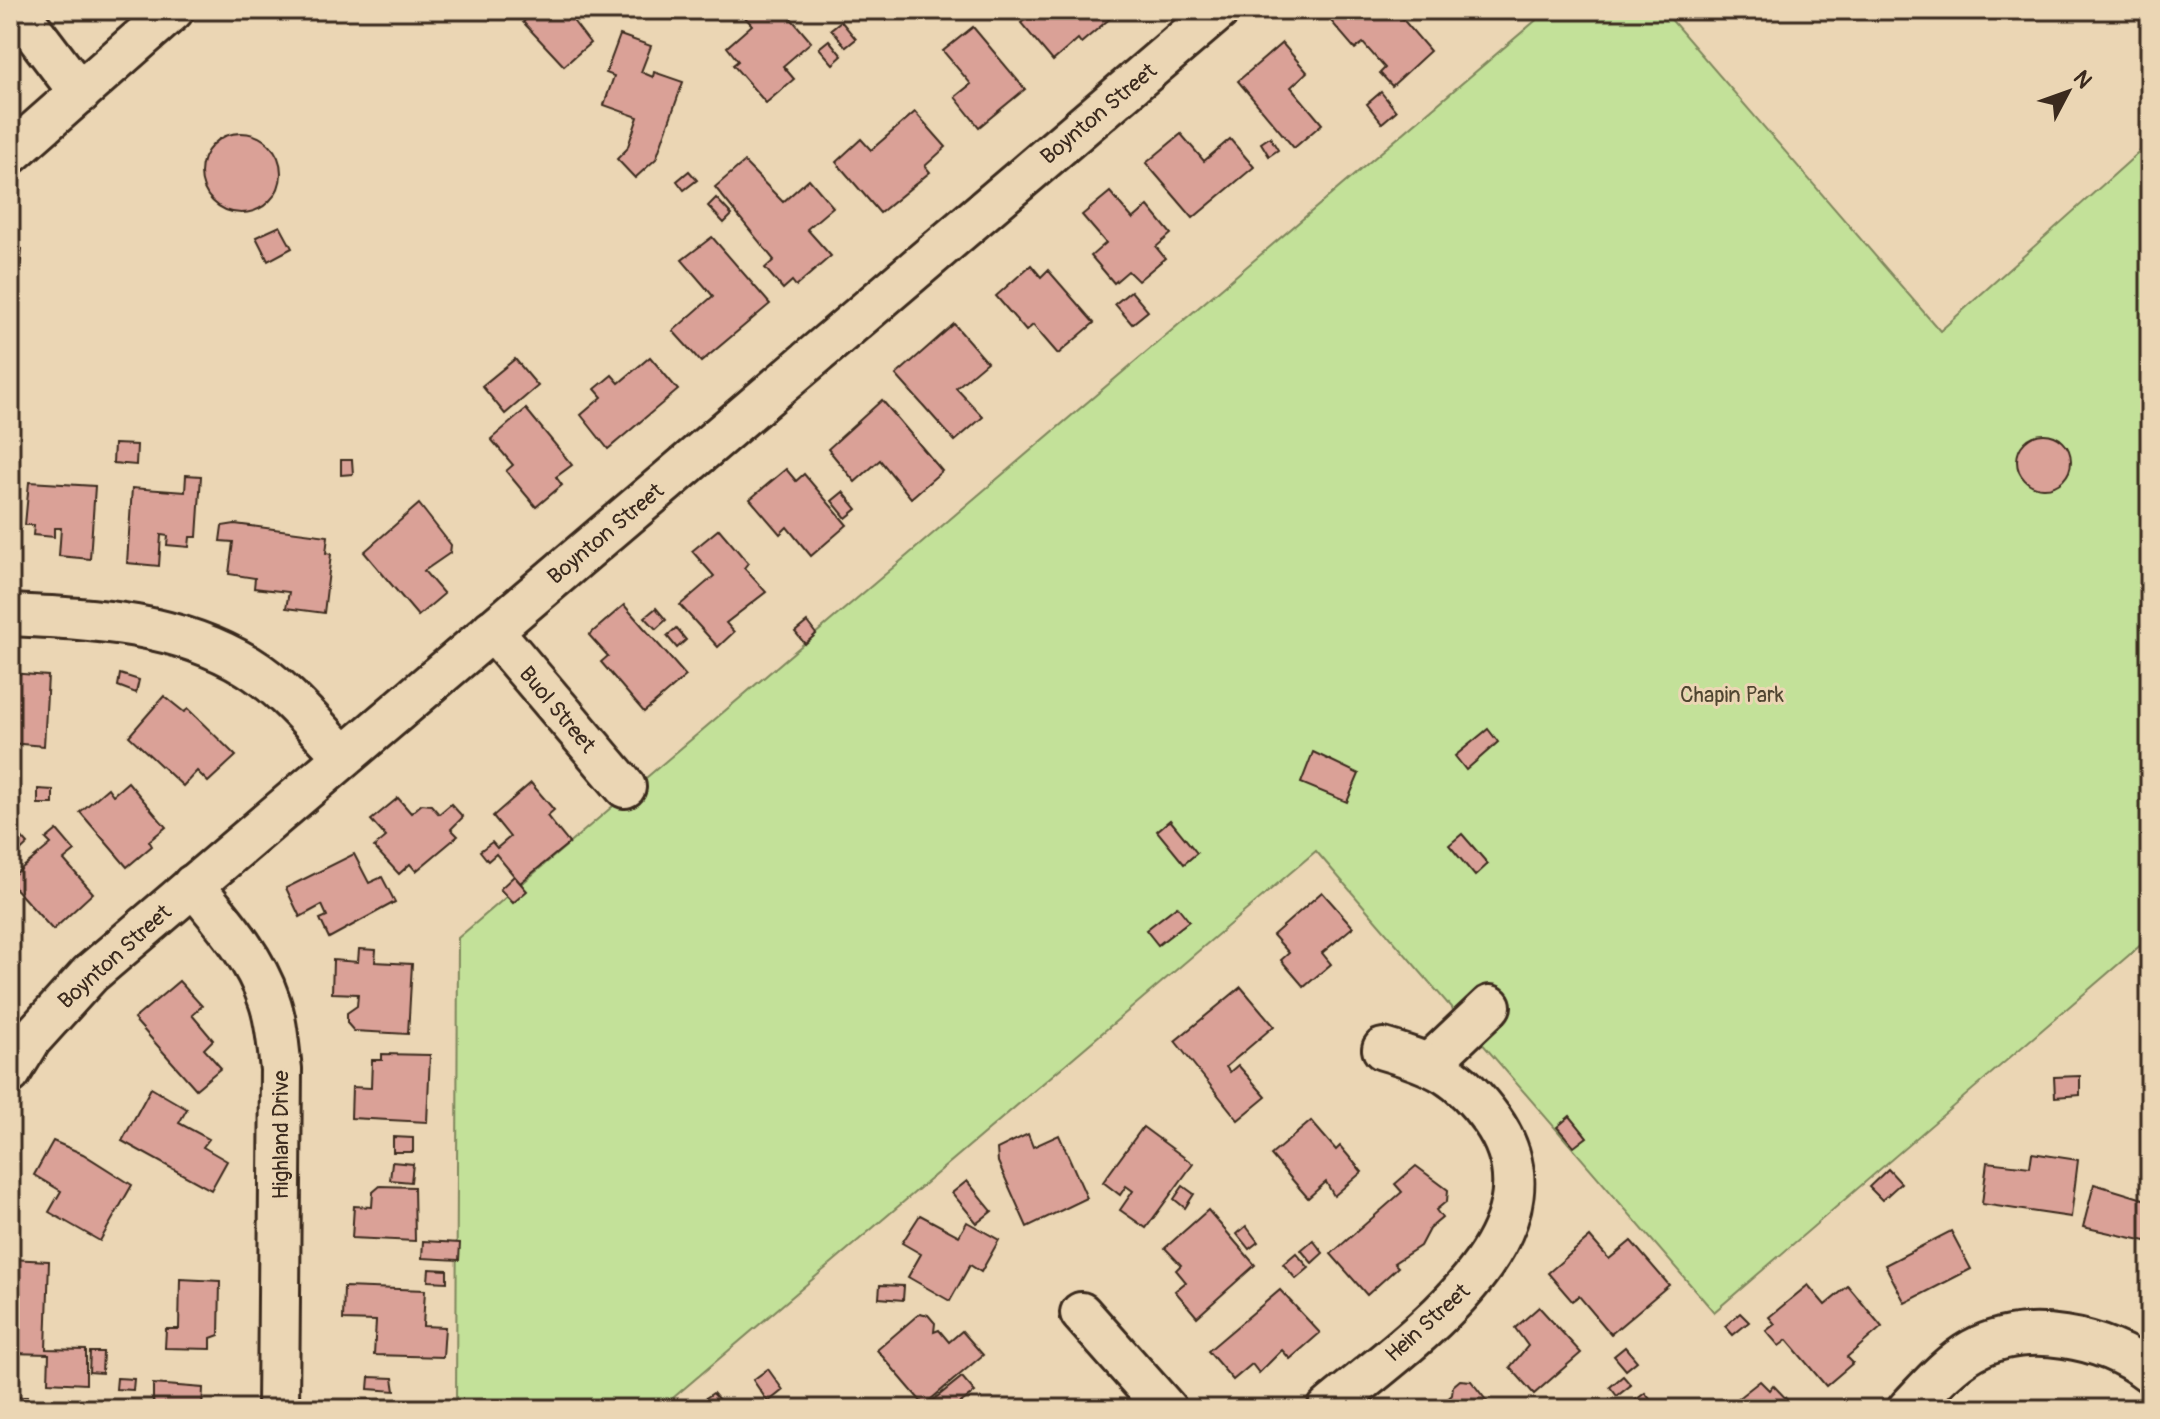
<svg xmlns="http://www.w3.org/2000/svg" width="2160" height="1419" font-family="Pangolin,sans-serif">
  <rect width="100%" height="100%" fill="#ebd6b4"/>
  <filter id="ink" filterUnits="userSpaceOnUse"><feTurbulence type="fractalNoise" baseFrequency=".0125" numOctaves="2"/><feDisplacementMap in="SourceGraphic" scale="16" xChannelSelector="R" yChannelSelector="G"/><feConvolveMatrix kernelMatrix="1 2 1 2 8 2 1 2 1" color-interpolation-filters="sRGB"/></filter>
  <g filter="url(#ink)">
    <!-- green -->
    <polygon fill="#c3e199" stroke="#7f865c" stroke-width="2" points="1548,10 1663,10 1940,331 2145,147 2150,153 2150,937 1714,1312 1316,851 660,1409 456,1409 458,938"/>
    <!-- building -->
    <g fill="#daa197" stroke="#3b2a1e" stroke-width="2">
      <polygon points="537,10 581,10 571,18 590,43 564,66 523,22"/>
      <polygon points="746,10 784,10 811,42 783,66 794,79 766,103 733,65 738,61 727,47 752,25 742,14"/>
      <polygon points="1037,10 1120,10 1081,43 1078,39 1053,61 1021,23"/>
      <polygon points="1328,10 1395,10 1430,51 1392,86 1380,73 1385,68 1363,43 1355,49 1324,13"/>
      <polygon points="841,21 856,39 846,47 831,29"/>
      <polygon points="973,27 1025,89 979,127 955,97 971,84 943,51"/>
      <polygon points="620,35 651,46 641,72 653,77 654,72 683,82 656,159 635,178 617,159 627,149 638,117 604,105 614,76 606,73"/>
      <polygon points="829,40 842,56 833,64 819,48"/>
      <polygon points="1282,43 1307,72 1291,87 1322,124 1294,148 1238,81"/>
      <polygon points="1381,92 1396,111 1382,123 1367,104"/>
      <polygon points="915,112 946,147 925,166 930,172 880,213 836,162 861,139 871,150"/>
      <circle cx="241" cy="173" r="40"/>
      <polygon points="1181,134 1204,161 1230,139 1254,167 1193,218 1146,163"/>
      <polygon points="1270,137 1278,150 1269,156 1261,143"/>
      <polygon points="744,162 783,202 809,179 833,207 807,229 831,256 796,286 792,281 783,289 765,268 774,260 715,187"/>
      <polygon points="689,171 697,180 684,190 677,181"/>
      <polygon points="1110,192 1133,219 1148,206 1171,234 1156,247 1165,258 1138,281 1128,271 1114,283 1091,256 1106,243 1082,215"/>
      <polygon points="716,198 732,215 724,223 708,206"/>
      <polygon points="280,226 292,248 268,261 256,237"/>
      <polygon points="712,237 770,304 701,362 673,331 713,296 682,260"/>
      <polygon points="10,248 22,249 11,377 10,377"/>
      <polygon points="1031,265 1041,277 1048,270 1094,323 1058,354 1033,325 1026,331 996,296"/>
      <polygon points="1131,291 1148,311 1132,324 1115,304"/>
      <polygon points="954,324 987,362 956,388 983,417 955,441 896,375"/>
      <polygon points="650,357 678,390 608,449 581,415 602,397 595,389 612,375 619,383"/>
      <polygon points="515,359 538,386 505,414 482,386"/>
      <polygon points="882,400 942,471 911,498 880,460 855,482 828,449"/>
      <polygon points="526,409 572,465 556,477 562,485 536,507 506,471 513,465 491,439"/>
      <circle cx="2044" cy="461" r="27"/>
      <polygon points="114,444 137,445 136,465 113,463"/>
      <polygon points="341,460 352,460 353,474 341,475"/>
      <polygon points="786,469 796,481 804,474 847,525 811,556 787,527 780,534 750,499"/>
      <polygon points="186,475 201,476 197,537 190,537 189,547 167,545 168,536 161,535 159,566 127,563 132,488 185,492"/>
      <polygon points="29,482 95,486 90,559 59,556 61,528 54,528 54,537 33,535 34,525 25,525"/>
      <polygon points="843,492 857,509 846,518 832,501"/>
      <polygon points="419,504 451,545 450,553 424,571 444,594 418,616 364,552"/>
      <polygon points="235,524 328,536 326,553 331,554 324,613 286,608 289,592 254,588 255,578 229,574 233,542 220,541 222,526"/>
      <polygon points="719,529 748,563 744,568 766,592 726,623 734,632 718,647 680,605 714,576 692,551"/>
      <polygon points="624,605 686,676 644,712 601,662 608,656 589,635"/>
      <polygon points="656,608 666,620 656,629 645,617"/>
      <polygon points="807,622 816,634 805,644 795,632"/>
      <polygon points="676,628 686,640 677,648 667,636"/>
      <polygon points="10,673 48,676 44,746 10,743"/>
      <polygon points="120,674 139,680 136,693 118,686"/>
      <polygon points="164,696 184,712 188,709 236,756 208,782 197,771 183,786 129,736"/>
      <polygon points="1488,729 1498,742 1466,770 1455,756"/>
      <polygon points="1313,752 1359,774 1347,802 1301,783"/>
      <polygon points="128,782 166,827 149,841 152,846 127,867 80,812 108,788 113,795"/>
      <polygon points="531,783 554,810 547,816 569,843 520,883 496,854 488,861 480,851 492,842 497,848 510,837 493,816"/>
      <polygon points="38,789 53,790 53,804 38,804"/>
      <polygon points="398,798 411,813 422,804 431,805 439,814 451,804 463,817 451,829 458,836 416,871 410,864 399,874 374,847 386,837 371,820"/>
      <polygon points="1170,820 1197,853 1184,864 1157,831"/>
      <polygon points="10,824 28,844 10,861"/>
      <polygon points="57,830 75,851 64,860 93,893 53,930 10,883 10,878 51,844 46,839"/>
      <polygon points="1462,834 1488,864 1475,876 1449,845"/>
      <polygon points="354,854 369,883 382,877 395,902 329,938 320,919 327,916 322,905 300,917 286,888"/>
      <polygon points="514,876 527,891 513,903 500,889"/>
      <polygon points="1322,892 1353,927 1322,953 1331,964 1304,987 1281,960 1289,953 1273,935"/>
      <polygon points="1177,906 1189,921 1158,945 1146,930"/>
      <polygon points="359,949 376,950 375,962 412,964 408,1034 354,1031 347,1023 347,1013 357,1006 358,994 332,993 333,960 358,962"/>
      <polygon points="179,981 202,1006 192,1015 213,1040 204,1049 221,1068 196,1089 134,1019"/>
      <polygon points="1241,987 1274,1026 1226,1067 1230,1072 1238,1065 1266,1097 1238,1120 1175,1041"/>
      <polygon points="382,1054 430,1055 427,1122 351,1118 352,1087 371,1088 372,1060 382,1060"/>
      <polygon points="2080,1076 2080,1095 2055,1097 2054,1077"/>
      <polygon points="151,1088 187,1109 179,1123 209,1139 203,1147 227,1161 211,1190 122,1141"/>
      <polygon points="1570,1116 1587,1137 1574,1147 1557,1127"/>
      <polygon points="1311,1121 1336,1150 1340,1146 1362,1172 1334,1196 1326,1182 1308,1198 1271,1155"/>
      <polygon points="1143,1127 1193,1164 1146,1228 1120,1210 1133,1191 1126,1186 1120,1195 1103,1182"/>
      <polygon points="1028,1134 1033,1147 1059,1135 1087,1198 1027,1227 998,1162 997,1149"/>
      <polygon points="393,1137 413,1138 413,1152 393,1152"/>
      <polygon points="53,1141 83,1154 132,1185 100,1241 49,1212 61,1191 34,1175"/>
      <polygon points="2032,1153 2078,1160 2071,1217 1982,1204 1987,1162 2030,1167"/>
      <polygon points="392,1162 413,1164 411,1182 390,1180"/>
      <polygon points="1416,1166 1448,1190 1447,1201 1436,1210 1442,1218 1429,1229 1420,1246 1394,1263 1398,1267 1367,1295 1331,1254 1402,1192 1395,1184"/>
      <polygon points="1888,1169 1901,1183 1882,1200 1869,1187"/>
      <polygon points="967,1181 992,1211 977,1223 952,1193"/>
      <polygon points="2094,1184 2150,1201 2150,1242 2083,1227"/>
      <polygon points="380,1186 414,1187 415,1241 352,1238 354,1206 372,1207 373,1192"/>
      <polygon points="1183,1186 1194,1194 1185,1208 1174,1199"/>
      <polygon points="1208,1210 1255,1265 1197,1317 1175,1291 1186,1282 1176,1270 1181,1265 1165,1248"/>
      <polygon points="920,1215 959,1236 967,1222 999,1240 981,1272 970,1265 950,1301 908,1277 921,1254 902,1243"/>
      <polygon points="1246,1226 1258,1242 1249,1249 1237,1234"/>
      <polygon points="1951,1231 1971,1269 1905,1303 1885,1265"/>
      <polygon points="1590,1237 1609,1259 1631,1241 1669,1285 1611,1334 1579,1296 1572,1301 1548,1273"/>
      <polygon points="1313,1240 1323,1253 1312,1263 1301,1250"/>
      <polygon points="423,1241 460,1243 459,1260 422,1258"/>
      <polygon points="1296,1253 1309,1268 1296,1279 1283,1264"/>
      <polygon points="10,1259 49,1261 46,1349 86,1350 86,1384 48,1382 49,1354 10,1353"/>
      <polygon points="429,1269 447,1270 447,1282 428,1281"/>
      <polygon points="180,1279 220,1281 219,1335 211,1338 211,1349 165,1348 166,1329 179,1329"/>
      <polygon points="880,1285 904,1286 903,1300 879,1298"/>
      <polygon points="1808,1285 1825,1305 1848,1286 1882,1327 1847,1357 1853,1363 1826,1386 1787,1340 1779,1346 1766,1331 1775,1324 1769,1317"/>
      <polygon points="344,1287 425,1290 423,1326 445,1327 443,1357 374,1355 376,1321 343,1320"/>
      <polygon points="1280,1290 1320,1333 1290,1359 1282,1350 1259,1373 1252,1364 1233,1380 1208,1351"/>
      <polygon points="1539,1307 1581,1353 1534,1394 1510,1367 1528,1346 1515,1328"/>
      <polygon points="920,1313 928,1315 935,1323 934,1332 939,1330 949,1342 962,1331 983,1355 924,1405 877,1350"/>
      <polygon points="1740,1313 1749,1322 1733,1335 1725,1326"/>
      <polygon points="1625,1347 1637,1361 1626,1370 1614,1356"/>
      <polygon points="90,1352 103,1352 102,1373 89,1372"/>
      <polygon points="768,1369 783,1390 768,1402 753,1380"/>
      <polygon points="1623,1376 1631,1385 1617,1396 1610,1387"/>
      <polygon points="369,1377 393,1378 395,1391 368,1389"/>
      <polygon points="962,1377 975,1392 952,1409 922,1409"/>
      <polygon points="117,1378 134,1379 133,1390 116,1389"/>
      <polygon points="1460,1380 1471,1381 1493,1409 1436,1409 1452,1395 1453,1386"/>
      <polygon points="1760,1381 1769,1390 1773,1385 1796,1409 1738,1409 1732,1403"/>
      <polygon points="153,1384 203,1388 202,1409 153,1409"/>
      <polygon points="713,1393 727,1409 695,1409 693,1407"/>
      <polygon points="1645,1393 1654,1404 1648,1409 1637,1409 1632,1403"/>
      <rect x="10" y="1397" width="17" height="12"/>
      <polygon points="349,1400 428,1401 427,1409 349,1409"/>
    </g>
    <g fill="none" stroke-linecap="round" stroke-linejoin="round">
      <!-- minor casing -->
      <g stroke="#3b2a1e" stroke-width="46">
        <g id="minor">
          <polyline points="17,10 80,93"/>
          <polyline points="10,154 173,10"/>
          <path d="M 10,615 C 94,619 175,622 248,666 C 284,688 314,725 343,755"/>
          <polyline points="492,630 625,787"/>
          <path d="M 193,885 C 222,920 255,957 269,1000 C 277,1022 278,1047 281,1069 L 278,1409"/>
          <polyline points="1430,1063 1490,1006"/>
          <polyline points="10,1073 31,1039 90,974 1219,10"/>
          <polyline points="1081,1313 1166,1409"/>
          <path d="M 1328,1409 C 1402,1346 1573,1235 1492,1120 C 1460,1075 1435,1064 1383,1049"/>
          <path d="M 1908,1409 C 1927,1389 1948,1364 1973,1350 C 2026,1321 2104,1337 2150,1372"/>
        </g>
      </g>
      <!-- minor -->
      <use href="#minor" stroke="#ebd6b4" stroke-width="40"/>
    </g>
  </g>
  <g text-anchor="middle" stroke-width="6" stroke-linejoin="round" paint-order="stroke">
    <!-- street labels -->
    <g font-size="22" fill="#3b2a1e" stroke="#ebd6b4">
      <text transform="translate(1098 113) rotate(-40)" y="8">Boynton Street</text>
      <text transform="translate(605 533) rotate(-40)" y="8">Boynton Street</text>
      <text transform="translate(558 709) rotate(50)" y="8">Buol Street</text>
      <text transform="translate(114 956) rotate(-42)" y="8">Boynton Street</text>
      <text transform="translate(280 1135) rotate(-90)" y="8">Highland Drive</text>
      <text transform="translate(1427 1322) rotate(-42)" y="8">Hein Street</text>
    </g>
    <!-- park labels -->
    <g font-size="22" fill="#4f4530" stroke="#ebd6b4">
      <text x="1732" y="702">Chapin Park</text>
    </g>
  </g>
  <!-- margin -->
  <rect width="2160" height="1419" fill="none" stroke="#ebd6b4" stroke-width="40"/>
  <rect x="20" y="20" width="2120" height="1379" fill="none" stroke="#3b2a1e" stroke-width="3" filter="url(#ink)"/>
  <!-- north arrow -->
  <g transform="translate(2068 92) rotate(49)" stroke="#ebd6b4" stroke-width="6" paint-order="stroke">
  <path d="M0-6L14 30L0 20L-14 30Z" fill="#3b2a1e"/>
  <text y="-12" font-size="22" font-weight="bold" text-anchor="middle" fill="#3b2a1e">N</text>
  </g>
</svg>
